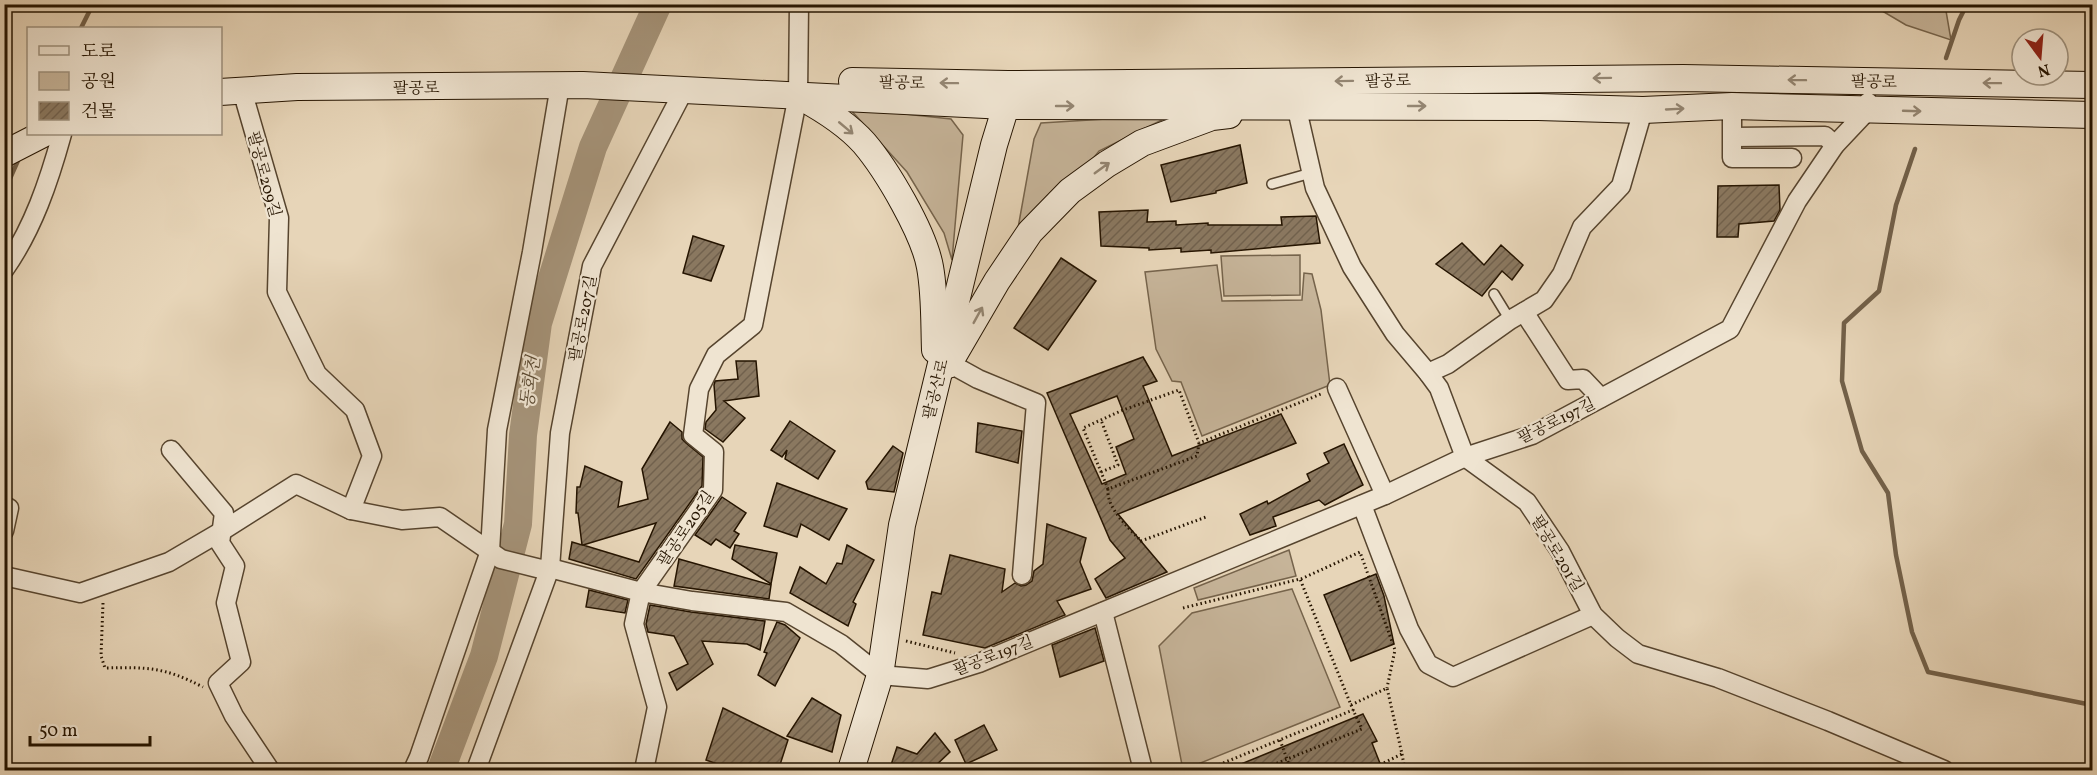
<svg xmlns="http://www.w3.org/2000/svg" width="2097" height="775" font-family="Vollkorn,'Noto Serif KR',serif">
  <defs>
    <pattern id="building-hatch" width="6" height="6" patternUnits="userSpaceOnUse" patternTransform="scale(1.5)"><rect width="6" height="6" fill="#8a7860"/><path d="M-1 1l2-2M0 6l6-6M5 7l2-2" fill="none" stroke="#71614d"/></pattern>
  </defs>
  <rect width="100%" height="100%" fill="#e7d5b8"/>
  <filter id="stains"><feTurbulence type="fractalNoise" baseFrequency=".00333" numOctaves="4"/><feColorMatrix values="0 0 0 0 .2 0 0 0 0 .09 0 0 0 0 .02 0 0 0 .5 -.17"/></filter>
  <radialGradient id="worn" r=".72"><stop offset=".6" stop-color="#630" stop-opacity="0"/><stop offset="1" stop-color="#630" stop-opacity=".3"/></radialGradient>
  <!-- park -->
  <g fill="#c6b499" stroke="#76644c" stroke-width="1.5">
    <polygon points="1872,5 1945,5 1951,40 1906,25"/>
    <polygon points="849,108 951,119 963,135 952,260 944,233 907,172"/>
    <polygon points="1172,115 1099,151 1050,212 1018,228 1034,139 1041,123"/>
    <polygon points="1300,255 1300,295 1224,296 1221,256"/>
    <polygon points="1217,265 1222,301 1302,300 1304,273 1312,274 1321,310 1330,385 1202,436 1181,382 1172,381 1156,349 1145,272"/>
    <polygon points="1289,550 1296,576 1198,600 1194,588"/>
    <polygon points="1292,589 1340,707 1183,770 1159,646 1192,613"/>
  </g>
  <g fill="none" stroke-linecap="round" stroke-linejoin="round">
    <!-- stream -->
    <g stroke="#726049" stroke-width="4.5">
      <polyline points="81,28 93,4"/>
      <polyline points="1946,58 1959,20 1967,4"/>
      <polyline points="1915,149 1896,205 1879,291 1844,323 1842,381 1862,451 1888,493 1896,555 1912,632 1928,672 2092,705"/>
      <polyline points="4,192 20,156"/>
    </g>
    <!-- river -->
    <polyline stroke="#a59379" stroke-width="28" points="441,770 484,656 518,524 523,435 538,323 593,147 658,4"/>
  </g>
  <!-- building -->
  <g fill="url(#building-hatch)" stroke="#251400" stroke-width="1.5" fill-rule="evenodd">
    <polygon points="1240,145 1247,183 1216,191 1216,193 1171,202 1161,165"/>
    <polygon points="1779,185 1780,210 1774,221 1739,224 1738,237 1717,237 1718,186"/>
    <polygon points="1148,210 1147,222 1176,221 1176,225 1208,223 1208,225 1282,225 1281,217 1316,216 1320,243 1211,253 1211,250 1181,252 1181,248 1149,250 1149,248 1101,246 1099,212"/>
    <polygon points="693,236 724,246 711,281 683,273"/>
    <polygon points="1462,243 1484,265 1501,245 1523,265 1512,280 1502,271 1482,296 1436,264"/>
    <polygon points="1061,258 1096,281 1048,350 1014,328"/>
    <path d="M 1143,357 L 1157,381 L 1143,386 L 1172,456 L 1281,414 L 1296,443 L 1118,514 L 1167,572 L 1106,598 L 1095,579 L 1125,558 L 1110,540 L 1047,393 ZM 1117,396 L 1134,439 L 1116,447 L 1126,474 L 1102,484 L 1070,414 Z"/>
    <polygon points="736,361 756,361 759,396 724,401 745,418 723,442 705,429 706,422 716,410 714,385 715,381 738,379"/>
    <polygon points="790,421 835,451 818,479 785,459 787,450 782,457 771,450"/>
    <path d="M 670,422 L 682,432 L 682,439 L 686,443 L 703,457 L 702,486 L 636,579 L 569,559 L 572,542 L 582,545 L 578,513 L 576,513 L 577,487 L 580,487 L 585,466 L 622,482 L 618,507 L 648,499 L 642,469 ZM 656,523 L 639,562 L 583,545 Z"/>
    <polygon points="978,423 1022,431 1018,463 976,452"/>
    <polygon points="1344,444 1363,485 1325,505 1319,500 1273,517 1276,526 1250,535 1240,514 1267,501 1268,504 1310,481 1307,474 1329,463 1324,453"/>
    <polygon points="893,446 903,453 894,492 868,489 866,482"/>
    <polygon points="777,483 847,509 829,540 801,524 797,537 764,526"/>
    <polygon points="722,497 746,513 734,531 739,534 730,548 716,539 711,545 695,535"/>
    <polygon points="1047,524 1086,538 1080,562 1091,589 1057,601 1065,615 985,648 923,635 932,592 941,594 950,555 1005,569 1002,592 1015,583 1021,586 1026,585 1032,581 1034,571 1043,564"/>
    <polygon points="735,545 777,553 771,584 732,559"/>
    <polygon points="847,545 874,560 853,602 856,604 848,626 790,593 800,567 826,584 837,563 842,564"/>
    <polygon points="679,559 771,585 769,599 674,586"/>
    <polygon points="1376,574 1384,596 1394,644 1351,661 1324,595"/>
    <polygon points="589,590 628,600 625,613 586,607"/>
    <polygon points="650,605 691,612 765,621 760,650 747,644 702,641 713,664 677,690 669,673 688,664 674,636 648,632 646,624"/>
    <polygon points="777,622 785,625 800,638 775,686 758,675 767,653 764,652"/>
    <polygon points="1095,628 1104,661 1060,677 1052,645"/>
    <polygon points="812,698 841,715 832,752 787,736"/>
    <polygon points="723,708 788,740 778,771 737,771 706,760"/>
    <polygon points="1363,714 1377,741 1372,743 1383,771 1224,771"/>
    <polygon points="984,725 997,750 966,764 955,740"/>
    <polygon points="935,733 950,752 930,771 889,771 897,747 917,754"/>
  </g>
  <g fill="none" stroke-linecap="round" stroke-linejoin="round">
    <!-- lane casing -->
    <g stroke="#56442e" stroke-width="12">
      <g id="lane">
        <polyline points="1272,184 1311,173"/>
        <polyline points="1494,294 1510,320"/>
      </g>
    </g>
    <!-- street casing -->
    <g stroke="#56442e" stroke-width="21">
      <g id="street">
        <polyline points="242,90 279,218 277,292 317,374 355,410 372,456 351,510"/>
        <polyline points="1296,105 1315,188 1352,267 1395,334 1428,373 1439,388 1465,457 1527,502 1560,551 1593,615 1617,638 1638,654 1718,678 1828,721 1944,770"/>
        <polyline points="1732,106 1732,158 1792,158"/>
        <polyline points="1733,137 1825,136 1835,145"/>
        <path d="M 4,270 C 33,229 49,181 62,134"/>
        <polyline points="1524,312 1568,380 1583,379 1601,398"/>
        <polyline points="949,363 978,379 1036,403 1022,575"/>
        <polyline points="1428,373 1448,364 1510,320 1544,300 1562,274 1582,227 1621,186 1643,110"/>
        <polyline points="1337,388 1385,495"/>
        <polyline points="171,450 224,513 220,543 235,566 226,603 241,662 218,683 234,716 270,770"/>
        <polyline points="1362,505 1409,629 1428,664 1453,677 1593,615"/>
        <polyline points="4,506 9,508 4,531"/>
        <polyline points="4,576 80,593 169,562 222,531 296,484 351,510 402,520 440,517 501,559 541,569 550,568 641,592 692,601 786,612 841,644 880,675 928,679 979,663 1385,495 1465,457 1532,435 1730,329 1797,201 1835,145 1868,110 1868,102"/>
        <polyline points="1103,612 1143,770"/>
        <polyline points="413,770 419,757 490,551 497,430 532,252 560,85"/>
        <polyline points="476,770 550,568 560,433 592,266 684,90"/>
        <polyline points="644,770 657,707 634,624 641,592 713,490 714,452 693,435 699,389 716,355 753,325 798,95 799,4"/>
      </g>
    </g>
    <!-- secondary casing -->
    <g stroke="#251400" stroke-width="28">
      <g id="secondary">
        <polyline points="852,81 1008,84 1683,78 2092,85"/>
        <polyline points="220,92 297,87 583,85 1006,106 1538,107 1643,110 1732,106 2092,115"/>
        <path d="M 801,97 C 823,109 847,124 864,143 C 887,170 924,233 930,267 C 935,294 934,323 935,350"/>
        <polyline points="4,154 43,134"/>
        <polyline points="948,365 997,281 1030,232 1070,191 1107,164 1142,143 1212,117 1229,115"/>
        <polyline points="851,770 880,675 902,525 994,145 1006,106 1007,90"/>
      </g>
    </g>
    <!-- path -->
    <g stroke="#251400" stroke-width="3" stroke-dasharray="1.5 3" stroke-linecap="butt">
      <polyline points="1199,443 1197,456 1108,489 1083,428 1123,410 1179,390 1199,443 1321,394"/>
      <polyline points="1101,472 1118,465 1101,420"/>
      <path d="M 1108,489 C 1106,508 1129,528 1141,541 L 1206,517"/>
      <polyline points="1301,579 1360,552 1395,650 1387,688"/>
      <path d="M 103,603 L 101,656 L 105,668 C 148,667 164,667 203,687"/>
      <polyline points="1183,608 1300,579 1353,710 1206,770"/>
      <polyline points="906,641 955,653"/>
      <polyline points="1351,705 1387,688 1402,754 1369,770"/>
      <polyline points="1280,740 1291,770"/>
      <polyline points="1402,754 1405,770"/>
      <polyline points="1260,770 1362,729 1353,710"/>
    </g>
    <!-- lane -->
    <use href="#lane" stroke="#efe4d1" stroke-width="9"/>
    <!-- street -->
    <use href="#street" stroke="#efe4d1" stroke-width="18"/>
    <!-- secondary -->
    <use href="#secondary" stroke="#efe4d1" stroke-width="26"/>
  </g>
  <!-- one-way arrows -->
  <defs><path id="oneway-shaft" d="M-6 0H5M1.5-3L5.5 0L1.5 3" fill="none" stroke-width="1.6" stroke-linecap="round" stroke-linejoin="round" transform="scale(1.5)"/></defs>
  <g stroke="#948673">
    <use href="#oneway-shaft" transform="translate(1602 78) rotate(179)"/>
    <use href="#oneway-shaft" transform="translate(1797 80) rotate(-179)"/>
    <use href="#oneway-shaft" transform="translate(1344 81) rotate(179)"/>
    <use href="#oneway-shaft" transform="translate(949 83) rotate(-179)"/>
    <use href="#oneway-shaft" transform="translate(1992 83) rotate(-179)"/>
    <use href="#oneway-shaft" transform="translate(1065 106)"/>
    <use href="#oneway-shaft" transform="translate(1417 106)"/>
    <use href="#oneway-shaft" transform="translate(1675 109) rotate(-3)"/>
    <use href="#oneway-shaft" transform="translate(1912 111) rotate(2)"/>
    <use href="#oneway-shaft" transform="translate(846 128) rotate(40)"/>
    <use href="#oneway-shaft" transform="translate(1102 168) rotate(-36)"/>
    <use href="#oneway-shaft" transform="translate(978 315) rotate(-61)"/>
  </g>
  <g text-anchor="middle" stroke-width="4.5" stroke-linejoin="round" paint-order="stroke">
    <!-- street labels -->
    <g font-size="16" fill="#251400" stroke="#efe4d1">
      <text transform="translate(1388 80) rotate(-1)" y="6">팔공로</text>
      <text transform="translate(1874 81) rotate(1)" y="6">팔공로</text>
      <text transform="translate(902 82) rotate(1)" y="6">팔공로</text>
      <text x="416" y="93">팔공로</text>
      <text transform="translate(265 174) rotate(75)" y="6">팔공로209길</text>
      <text transform="translate(582 318) rotate(-79)" y="6">팔공로207길</text>
      <text transform="translate(935 389) rotate(-76)" y="6">팔공산로</text>
      <text transform="translate(1556 420) rotate(-26)" y="6">팔공로197길</text>
      <text transform="translate(685 528) rotate(-56)" y="6">팔공로205길</text>
      <text transform="translate(1558 553) rotate(59)" y="6">팔공로201길</text>
      <text transform="translate(993 655) rotate(-21)" y="6">팔공로197길</text>
    </g>
    <!-- water labels -->
    <g font-size="18" font-style="italic" fill="#584730" stroke="#efe4d1">
      <text transform="translate(530 382) rotate(-82)" y="6">동화천</text>
    </g>
  </g>
  <!-- margin -->
  <rect width="2097" height="775" fill="none" stroke="#e7d5b8" stroke-width="24"/>
  <rect x="6" y="6" width="2085" height="763" fill="none" stroke="#251400" stroke-width="3"/>
  <rect x="12" y="12" width="2073" height="751" fill="none" stroke="#251400" stroke-width="1.5"/>
  <!-- legend -->
  <rect x="27" y="27" width="195" height="108" fill="#efe4d1" stroke="#9e917d" stroke-width="1.5"/>
  <rect x="39" y="46" width="30" height="9" fill="#efe4d1" stroke="#9e917d" stroke-width="1.5"/>
  <text x="81" y="57" font-size="18" fill="#251400">도로</text>
  <rect x="39" y="72" width="30" height="18" fill="#c6b499" stroke="#9e917d" stroke-width="1.5"/>
  <text x="81" y="87" font-size="18" fill="#251400">공원</text>
  <rect x="39" y="102" width="30" height="18" fill="url(#building-hatch)" stroke="#9e917d" stroke-width="1.5"/>
  <text x="81" y="117" font-size="18" fill="#251400">건물</text>
  <!-- north arrow -->
  <g transform="translate(2040 57) rotate(164)"><circle r="28" fill="#efe4d1" stroke="#9e917d" stroke-width="1.5"/>
  <path d="M0-4.5L10 22L0 15L-10 22Z" fill="#8f2418"/>
  <text y="-9" font-size="16" font-weight="bold" text-anchor="middle" fill="#251400">N</text>
  </g>
  <!-- scale -->
  <path d="M30 736v9h120v-9" fill="none" stroke="#251400" stroke-width="3"/>
  <text x="39" y="736" font-size="18" fill="#251400" stroke="#efe4d1" stroke-width="4.5" paint-order="stroke">50 m</text>
  <rect width="100%" height="100%" filter="url(#stains)"/>
  <rect width="100%" height="100%" fill="url(#worn)"/>
</svg>
